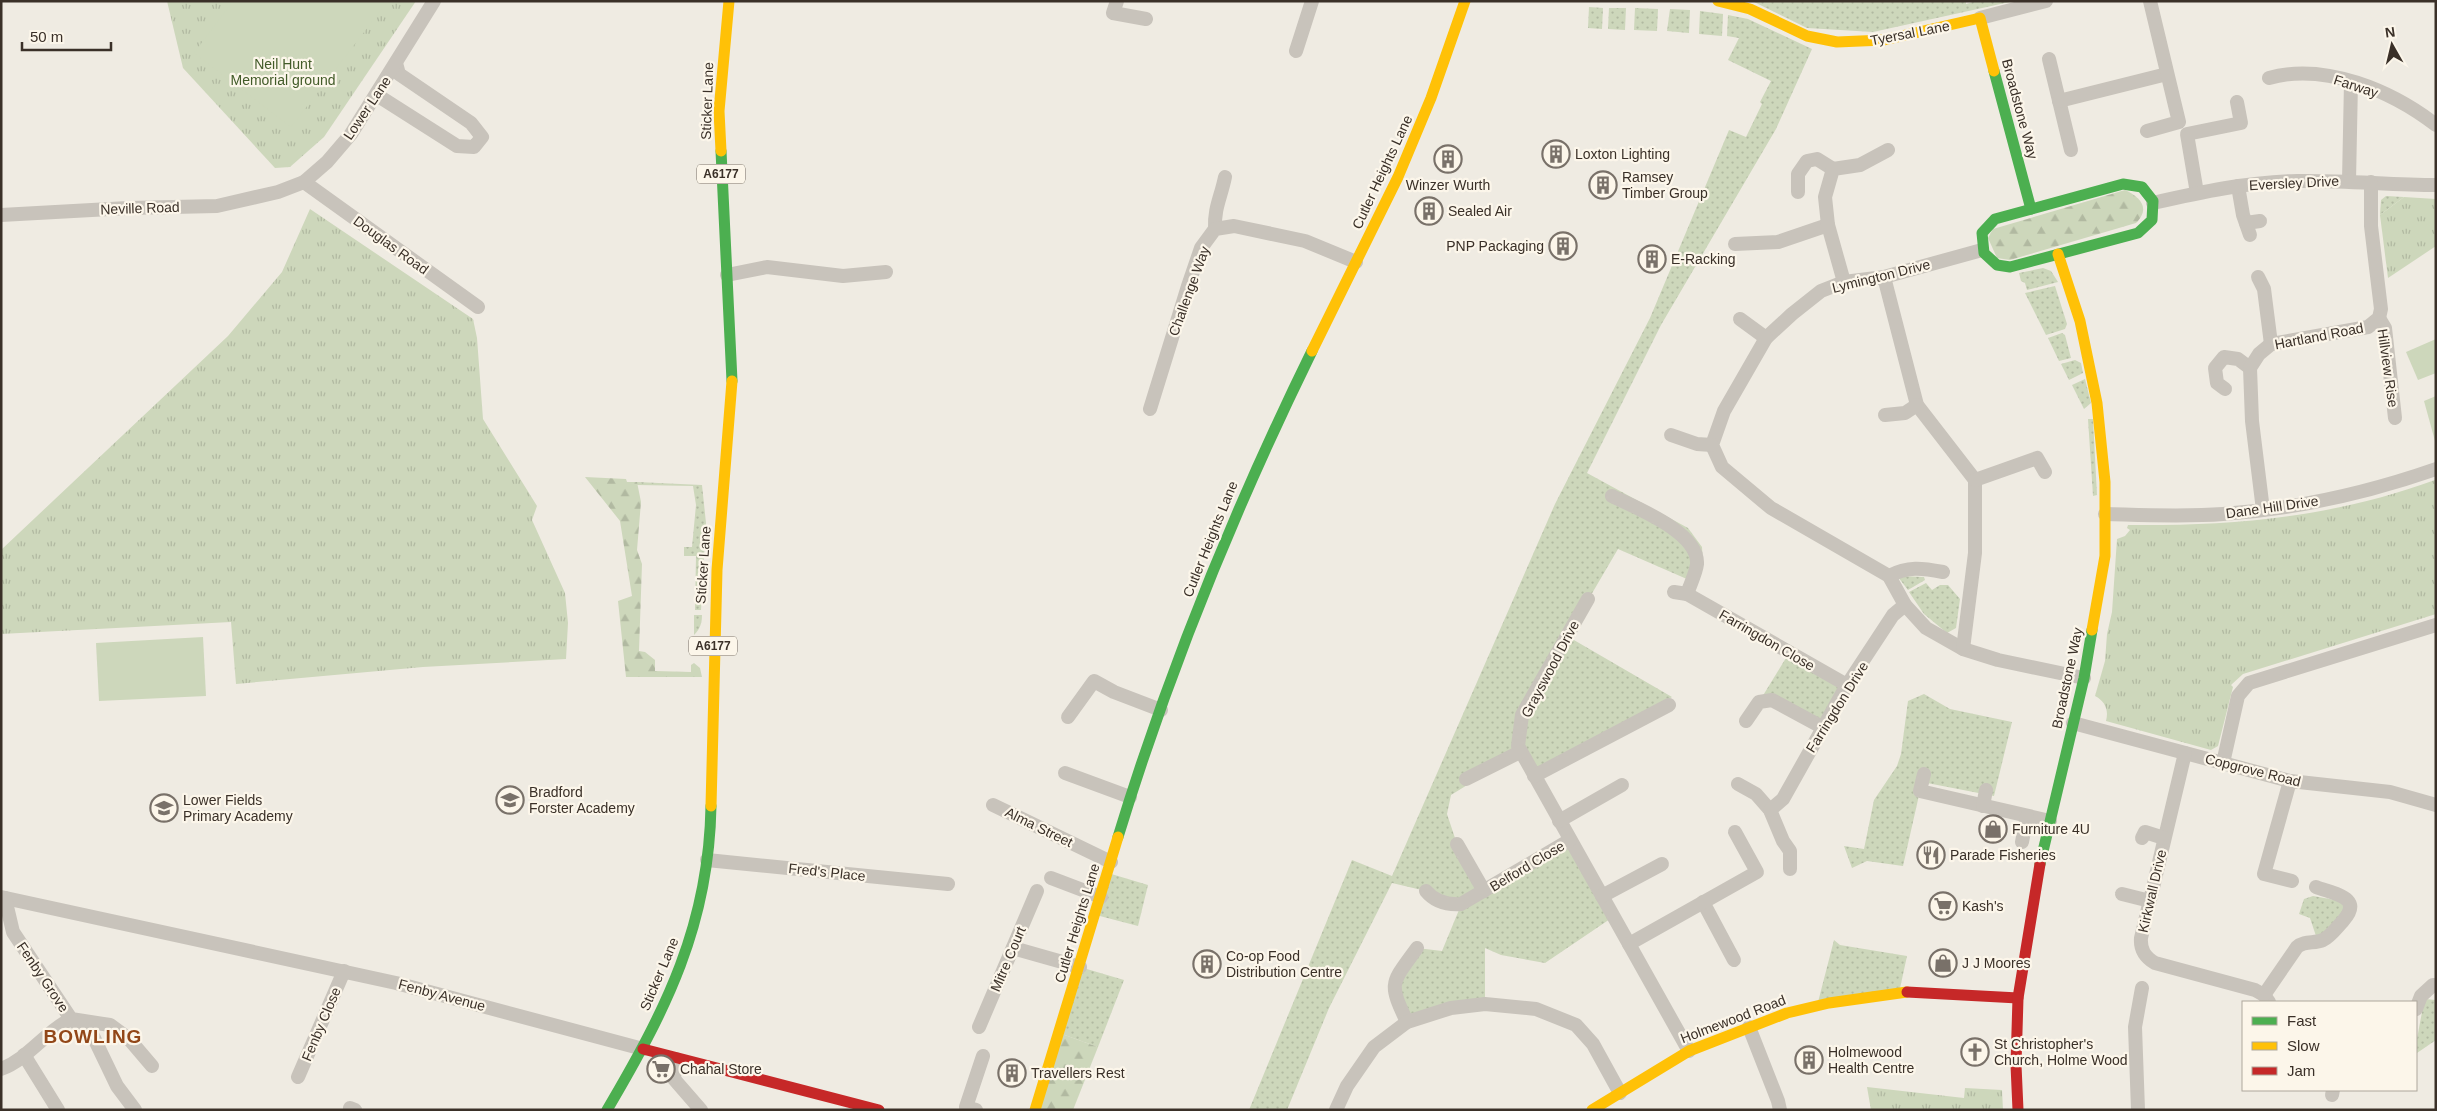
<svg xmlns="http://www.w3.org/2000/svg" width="2437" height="1111" font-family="Helvetica,sans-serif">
  <defs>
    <pattern id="grass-dots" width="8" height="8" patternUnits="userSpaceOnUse" patternTransform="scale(1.25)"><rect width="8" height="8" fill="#cdd7bb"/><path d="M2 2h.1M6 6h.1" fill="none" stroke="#b1b9a1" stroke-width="1.8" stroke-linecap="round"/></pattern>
    <pattern id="forest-firs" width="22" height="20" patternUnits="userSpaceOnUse" patternTransform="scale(1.25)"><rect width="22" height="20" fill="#cdd7bb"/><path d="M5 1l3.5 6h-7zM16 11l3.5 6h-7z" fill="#b1b9a1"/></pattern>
    <pattern id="park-tufts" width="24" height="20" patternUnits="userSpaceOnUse" patternTransform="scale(1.25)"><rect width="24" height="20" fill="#cdd7bb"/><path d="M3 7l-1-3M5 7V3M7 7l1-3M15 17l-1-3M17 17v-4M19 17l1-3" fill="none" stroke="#b1b9a1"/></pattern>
  </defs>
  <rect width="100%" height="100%" fill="#efebe2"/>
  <!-- grass -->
  <g fill="url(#grass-dots)">
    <polygon points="1752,1 1966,1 1966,4 1976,1 2014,1 1873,32 1807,28"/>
    <polygon points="1589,7 1603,8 1602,29 1588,28"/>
    <polygon points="1609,8 1626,8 1625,30 1608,29"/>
    <polygon points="1635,8 1658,9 1657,31 1634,30"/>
    <polygon points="1670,9 1690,10 1689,33 1667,31"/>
    <polygon points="1700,11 1723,14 1722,36 1699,34"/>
    <polygon points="1728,15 1748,19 1812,49 1776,129 1661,325 1587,473 1688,528 1702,547 1703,566 1696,583 1618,549 1567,636 1672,697 1534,776 1521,752 1451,795 1447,814 1457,844 1484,891 1570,840 1613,917 1545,963 1501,955 1485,948 1485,1004 1407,1022 1395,997 1417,948 1442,951 1461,905 1426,891 1392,883 1329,1008 1287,1110 1249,1110 1352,860 1392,876 1555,504 1650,318 1729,130 1746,137 1762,104 1760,102 1771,81 1728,60 1739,38 1727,36"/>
    <polygon points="2386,196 2404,197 2380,215 2381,200"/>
    <polygon points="2043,268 2051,271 2058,282 2027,290 2025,283 2021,281 2019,273"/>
    <polygon points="2055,286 2067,324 2065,329 2046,335 2025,293"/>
    <polygon points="2062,333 2065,335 2071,358 2059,361 2048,338"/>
    <polygon points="2075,360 2081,363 2083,373 2069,380 2061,364"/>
    <polygon points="2085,379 2091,403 2084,409 2072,385"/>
    <polygon points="2088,419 2093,419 2097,495 2093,496"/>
    <polygon points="637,482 702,485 706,523 701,610 695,610 696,556 684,556 684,547 692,547 696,505 693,486 637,485"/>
    <polygon points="1900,576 1924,577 1925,580 1908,590 1898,577"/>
    <polygon points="1926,583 1932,590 1940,585 1948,585 1960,599 1956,628 1947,633 1924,614 1909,592"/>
    <path d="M 694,615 L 702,615 C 702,623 700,629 694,635 Z"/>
    <polygon points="1789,653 1847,685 1822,727 1759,702"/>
    <polygon points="1924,694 1950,709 2012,722 1994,796 1922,782 1903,866 1867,861 1852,868 1844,846 1864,849 1874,800 1897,766 1901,754 1908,701"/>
    <polygon points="1108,873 1148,885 1138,926 1096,915"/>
    <polygon points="2313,896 2341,901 2345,910 2323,934 2316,936 2310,918 2299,914 2304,899"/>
    <polygon points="1834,940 1840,945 1907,956 1899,993 1817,1006"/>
    <polygon points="1080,967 1124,980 1098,1047 1059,1033"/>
    <polygon points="2425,999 2436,1000 2436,1040 2417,1053 2416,1044 2422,1012 2421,1010"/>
  </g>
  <!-- forest -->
  <g fill="url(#forest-firs)">
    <path d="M 2125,190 C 2140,197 2151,208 2136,223 L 2010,260 L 1997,258 L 1988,238 L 1993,229 Z"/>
    <polygon points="585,477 626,479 627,482 637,482 641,502 637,550 642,564 639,651 645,652 655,660 655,671 691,672 691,665 694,663 700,668 702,677 626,677 618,601 632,596 620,521"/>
    <polygon points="1059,1033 1098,1047 1073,1110 1035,1110"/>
  </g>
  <!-- park -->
  <g fill="url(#park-tufts)">
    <polygon points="167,1 416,1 324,137 290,167 275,168 183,68"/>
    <polygon points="2404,197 2436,199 2436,246 2388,278 2380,215"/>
    <polygon points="310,209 473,319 477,338 483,419 537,506 532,520 565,593 568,623 566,659 423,667 236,684 231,622 1,634 1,550 228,336 282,272"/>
    <path d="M 2435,480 L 2436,614 L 2243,674 L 2231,685 L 2233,687 L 2218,746 L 2211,750 L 2106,721 C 2109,710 2105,701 2095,696 L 2105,661 L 2107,634 L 2112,612 L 2117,539 L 2125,536 L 2130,530 L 2127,528 L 2128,525 C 2235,526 2334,517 2435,480 Z"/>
    <polygon points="1867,1087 1964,1098 1965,1088 2002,1090 2003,1110 1871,1110"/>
  </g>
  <!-- garden -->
  <g fill="#cdd7bb">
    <polygon points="233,1 388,1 291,127 194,53"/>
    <polygon points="2436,339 2436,373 2418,380 2406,352"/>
    <polygon points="2436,396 2436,441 2435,441 2424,401"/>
    <polygon points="203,637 206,696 99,701 96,643"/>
  </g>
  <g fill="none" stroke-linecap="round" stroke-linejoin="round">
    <!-- street -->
    <g stroke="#c8c3bb" stroke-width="14">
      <polyline points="1117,1 1113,13 1146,19"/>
      <polyline points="1980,18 2046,1"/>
      <polyline points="1296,51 1312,1"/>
      <polyline points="2049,59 2071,150"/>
      <path d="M 2269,78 C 2325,62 2392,91 2436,125"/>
      <polyline points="374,98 380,97 457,146 474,147 482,137 471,123 399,74 396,63"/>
      <polyline points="2059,101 2167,74"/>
      <polyline points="2147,131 2179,122 2150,1"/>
      <polyline points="2349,181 2351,82"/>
      <polyline points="304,182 478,307"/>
      <polyline points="2238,186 2243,215 2250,235"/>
      <polyline points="1798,192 1798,174 1807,161 1817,159 1833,169"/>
      <polyline points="2197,193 2187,134 2241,123 2237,102"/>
      <path d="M 2153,203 C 2201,192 2248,182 2297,181 C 2344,180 2390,185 2436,185"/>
      <polyline points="1,215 128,208 217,206 278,192 304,182 327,162 351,134 434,1"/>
      <polyline points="2246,223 2260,221"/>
      <path d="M 1215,229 C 1214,208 1221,197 1225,177"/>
      <polyline points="1735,244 1778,242 1828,225"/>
      <polyline points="1982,250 1884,277 1844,282 1821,291 1792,314 1766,338 1724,411 1712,445 1722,467 1771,508 1889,576 1905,605 1926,628 1963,649 1998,660 2084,678"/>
      <polyline points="727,275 767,267 843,276 886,272"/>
      <polyline points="1884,277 1917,405 1975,480 1975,553 1963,649"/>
      <polyline points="2258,277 2264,289 2271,344"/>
      <polyline points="1844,282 1828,225 1825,197 1833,169 1860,165 1888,150"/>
      <polyline points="2379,318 2385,328 2395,418"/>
      <polyline points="1740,319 1766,338"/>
      <polyline points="2225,389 2217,383 2215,368 2224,357 2238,359 2250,368"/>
      <polyline points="1150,409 1188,286 1201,248 1215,229 1234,226 1305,241 1356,262"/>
      <polyline points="1885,415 1905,413 1917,405"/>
      <polyline points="1671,435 1697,444 1712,445"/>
      <polyline points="1975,480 2037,458 2045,472"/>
      <path d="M 1612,496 C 1636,508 1699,532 1697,564 C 1696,573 1690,585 1687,594"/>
      <polyline points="2263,510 2252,421 2250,368 2259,354 2271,344 2368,327 2379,318 2381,309 2371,226 2371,182"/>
      <path d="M 2105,514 C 2144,515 2184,517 2223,514 C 2296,509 2367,493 2436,469"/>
      <path d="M 1889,576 C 1908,566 1922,568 1943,572"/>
      <polyline points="1674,592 1687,594 1847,685"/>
      <polyline points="1588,599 1522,715 1518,746 1689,1051"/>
      <polyline points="1068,717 1094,681 1114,692 1161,710"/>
      <polyline points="1746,721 1759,702 1772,700 1822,727"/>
      <polyline points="2073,723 2290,781 2390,792 2436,805"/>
      <path d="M 2185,753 L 2141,938 C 2140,950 2145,957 2155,963 L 2255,990 L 2264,995 L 2269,1002"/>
      <polyline points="2223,763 2238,696 2249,683 2436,625"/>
      <polyline points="1065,773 1130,797"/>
      <polyline points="1924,774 1920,791 2050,821"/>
      <polyline points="1534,776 1669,705"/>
      <polyline points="1466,779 1520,752"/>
      <polyline points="2290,781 2264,874 2292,881"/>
      <polyline points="1738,784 1756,794 1770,810 1783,841 1790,851 1790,869"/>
      <polyline points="993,805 1111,862"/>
      <polyline points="1983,806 1986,790"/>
      <polyline points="1770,810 1783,799 1847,685 1893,615 1905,605"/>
      <polyline points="1559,821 1622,785"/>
      <polyline points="2142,838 2145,832 2164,838"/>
      <polyline points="2022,842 2027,816"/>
      <polyline points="1457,844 1484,891"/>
      <polyline points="707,860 948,884"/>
      <polyline points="1051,878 1101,897"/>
      <path d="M 1426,891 C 1435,902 1447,905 1461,904 L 1570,840"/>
      <polyline points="2122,894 2150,901"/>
      <polyline points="1602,896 1662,864"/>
      <polyline points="1,897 396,983 643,1049"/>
      <polyline points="5,898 13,932 71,1019 110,1025 129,1039 152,1066"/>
      <polyline points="1703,902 1734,960"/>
      <polyline points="1629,944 1757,872 1735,832"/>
      <polyline points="1013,948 1080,967"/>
      <path d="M 2264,995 L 2297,947 C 2305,940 2314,944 2323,940 C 2331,936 2337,927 2343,921 C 2364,897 2334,894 2316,887"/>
      <polyline points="2416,1009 2421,996 2433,985"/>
      <path d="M 1407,1022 C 1388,982 1391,984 1417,948"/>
      <polyline points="979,1027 1037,891"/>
      <polyline points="1749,1027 1778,1101 1780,1110"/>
      <polyline points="24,1055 58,1110"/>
      <polyline points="676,1059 674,1079 701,1110"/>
      <path d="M 1,1069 C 28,1059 45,1032 71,1019 L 93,1036 L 117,1086 L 135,1110"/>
      <polyline points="298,1077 344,971"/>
      <polyline points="2332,1095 2333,1090"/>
      <polyline points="350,1108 355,1110"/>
      <polyline points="976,1110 966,1107 983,1056"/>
      <polyline points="1336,1110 1347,1086 1374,1047 1407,1022 1451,1008 1485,1004 1536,1009 1576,1025 1593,1044 1620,1093"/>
      <polyline points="2138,1110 2135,1027 2142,988"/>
    </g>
    <!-- fast -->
    <g stroke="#4caf50" stroke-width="11">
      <polyline points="1994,71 2031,209"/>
      <polyline points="721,151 732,381"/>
      <polygon points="2123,184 2142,187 2153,201 2152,220 2138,233 2010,267 1997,265 1984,253 1982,233 1995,219"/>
      <path d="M 1118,837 C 1169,670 1235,508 1312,351"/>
      <polyline points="2040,864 2084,678 2092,630"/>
      <path d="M 607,1110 C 666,1010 709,925 711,806"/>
    </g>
    <!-- slow -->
    <g stroke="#ffc107" stroke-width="11">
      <polyline points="1718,1 1750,9 1807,36 1837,42 1884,40 1980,18 1994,71"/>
      <polyline points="721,151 719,111 729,1"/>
      <polyline points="2058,254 2080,321 2097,403 2105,482 2105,556 2092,630"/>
      <polyline points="1312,351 1398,177 1431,98 1465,1"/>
      <polyline points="711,806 717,570 732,381"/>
      <polyline points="1035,1110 1118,837"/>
      <polyline points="1592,1110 1689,1051 1787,1013 1829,1003 1907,992"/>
    </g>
    <!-- jam -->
    <g stroke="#c62828" stroke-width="11">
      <polyline points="1907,992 2018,998"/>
      <polyline points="643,1049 879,1110"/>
      <polyline points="2018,1110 2016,1065 2018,998 2040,864"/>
    </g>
  </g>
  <!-- icons -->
  <defs>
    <g id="building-ring" transform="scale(1.4375)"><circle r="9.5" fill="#fcf6ea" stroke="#797169" stroke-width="1.5"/><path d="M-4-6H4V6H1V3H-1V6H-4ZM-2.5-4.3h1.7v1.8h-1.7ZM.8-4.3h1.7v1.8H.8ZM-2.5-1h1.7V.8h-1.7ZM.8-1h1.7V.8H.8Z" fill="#797169"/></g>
    <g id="school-ring" transform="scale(1.4375)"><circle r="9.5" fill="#fcf6ea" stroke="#797169" stroke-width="1.5"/><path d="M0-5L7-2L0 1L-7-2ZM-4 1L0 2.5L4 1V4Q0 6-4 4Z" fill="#797169"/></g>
    <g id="shop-ring" transform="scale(1.4375)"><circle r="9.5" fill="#fcf6ea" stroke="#797169" stroke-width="1.5"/><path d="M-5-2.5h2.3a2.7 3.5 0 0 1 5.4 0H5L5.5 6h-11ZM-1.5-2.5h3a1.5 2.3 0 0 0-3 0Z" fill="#797169"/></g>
    <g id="restaurant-ring" transform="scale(1.4375)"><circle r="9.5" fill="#fcf6ea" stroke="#797169" stroke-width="1.5"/><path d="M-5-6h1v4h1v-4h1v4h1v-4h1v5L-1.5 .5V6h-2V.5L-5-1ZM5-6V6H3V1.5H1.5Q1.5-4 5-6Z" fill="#797169"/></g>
    <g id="supermarket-ring" transform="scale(1.4375)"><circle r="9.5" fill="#fcf6ea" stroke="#797169" stroke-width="1.5"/><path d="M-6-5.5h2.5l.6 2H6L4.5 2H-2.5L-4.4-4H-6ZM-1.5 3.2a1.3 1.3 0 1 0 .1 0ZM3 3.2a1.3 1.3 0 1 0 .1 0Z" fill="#797169"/></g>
    <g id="church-ring" transform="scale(1.4375)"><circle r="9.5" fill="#fcf6ea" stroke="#797169" stroke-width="1.5"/><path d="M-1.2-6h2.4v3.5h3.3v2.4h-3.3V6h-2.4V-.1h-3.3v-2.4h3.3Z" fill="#797169"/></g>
  </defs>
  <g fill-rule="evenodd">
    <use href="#building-ring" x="1556" y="154"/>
    <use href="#building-ring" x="1448" y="159"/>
    <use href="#building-ring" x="1603" y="185"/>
    <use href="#building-ring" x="1429" y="211"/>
    <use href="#building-ring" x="1563" y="246"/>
    <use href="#building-ring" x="1652" y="259"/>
    <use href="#school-ring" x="510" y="800"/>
    <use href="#school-ring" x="164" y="808"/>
    <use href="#shop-ring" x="1993" y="829"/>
    <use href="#restaurant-ring" x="1931" y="855"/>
    <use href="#supermarket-ring" x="1943" y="906"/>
    <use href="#shop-ring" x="1943" y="963"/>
    <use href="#building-ring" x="1207" y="964"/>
    <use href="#church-ring" x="1975" y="1052"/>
    <use href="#building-ring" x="1809" y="1060"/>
    <use href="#supermarket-ring" x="661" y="1069"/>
    <use href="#building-ring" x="1012" y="1073"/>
  </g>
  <g text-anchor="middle" stroke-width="4.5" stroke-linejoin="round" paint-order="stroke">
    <!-- shield labels -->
    <g fill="#fcf6ea" stroke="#746b62" stroke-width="1">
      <rect x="697" y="164.5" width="48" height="19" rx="4"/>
      <rect x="689" y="636.5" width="48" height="19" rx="4"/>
    </g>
    <g font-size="12" font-weight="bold" fill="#3a3028">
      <text x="721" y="178">A6177</text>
      <text x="713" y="650">A6177</text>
    </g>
    <!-- street labels -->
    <g font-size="14" fill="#3a3028" stroke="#fcf6ea">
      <text transform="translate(1910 33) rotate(-11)" y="5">Tyersal Lane</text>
      <text transform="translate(2356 86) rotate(18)" y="5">Farway</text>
      <text transform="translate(707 101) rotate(-88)" y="5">Sticker Lane</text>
      <text transform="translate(367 108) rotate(-56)" y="5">Lower Lane</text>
      <text transform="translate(2020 109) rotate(75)" y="5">Broadstone Way</text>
      <text transform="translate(1382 172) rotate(-65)" y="5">Cutler Heights Lane</text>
      <text transform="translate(2294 183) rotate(-3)" y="5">Eversley Drive</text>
      <text transform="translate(140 208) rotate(-2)" y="5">Neville Road</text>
      <text transform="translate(391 245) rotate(36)" y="5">Douglas Road</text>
      <text transform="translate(1881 276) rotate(-14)" y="5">Lymington Drive</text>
      <text transform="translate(1189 291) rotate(-70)" y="5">Challenge Way</text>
      <text transform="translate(2319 336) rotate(-11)" y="5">Hartland Road</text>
      <text transform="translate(2388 368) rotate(82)" y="5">Hillview Rise</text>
      <text transform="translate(2272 507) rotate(-8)" y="5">Dane Hill Drive</text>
      <text transform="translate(1210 539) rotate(-68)" y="5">Cutler Heights Lane</text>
      <text transform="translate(703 565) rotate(-86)" y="5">Sticker Lane</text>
      <text transform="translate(1767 640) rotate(30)" y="5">Farringdon Close</text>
      <text transform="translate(1550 669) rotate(-62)" y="5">Grayswood Drive</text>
      <text transform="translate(2067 678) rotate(-78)" y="5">Broadstone Way</text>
      <text transform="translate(1837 707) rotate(-58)" y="5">Farringdon Drive</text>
      <text transform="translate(2253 770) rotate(14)" y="5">Copgrove Road</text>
      <text transform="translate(1039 827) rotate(26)" y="5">Alma Street</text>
      <text transform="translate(1527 866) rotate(-31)" y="5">Belford Close</text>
      <text transform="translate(827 872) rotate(6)" y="5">Fred's Place</text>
      <text transform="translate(2152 891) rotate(-77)" y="5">Kirkwall Drive</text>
      <text transform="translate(1077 923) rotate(-73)" y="5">Cutler Heights Lane</text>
      <text transform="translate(1008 959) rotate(-67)" y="5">Mitre Court</text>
      <text transform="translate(659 974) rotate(-67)" y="5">Sticker Lane</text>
      <text transform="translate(43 977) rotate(56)" y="5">Fenby Grove</text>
      <text transform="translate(442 995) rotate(15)" y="5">Fenby Avenue</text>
      <text transform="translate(1733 1019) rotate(-21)" y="5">Holmewood Road</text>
      <text transform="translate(321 1024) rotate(-67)" y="5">Fenby Close</text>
    </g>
    <!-- park labels -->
    <g font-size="14" fill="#425b29" stroke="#fcf6ea">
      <text x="283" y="69">Neil Hunt<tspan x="283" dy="16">Memorial ground</tspan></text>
    </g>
    <!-- poi labels -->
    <g font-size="14" fill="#3a3028" stroke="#fcf6ea" text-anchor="start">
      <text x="1575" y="159">Loxton Lighting</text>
      <text x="1622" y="182">Ramsey<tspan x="1622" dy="16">Timber Group</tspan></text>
      <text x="1448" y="190" text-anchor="middle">Winzer Wurth</text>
      <text x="1448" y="216">Sealed Air</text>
      <text x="1544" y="251" text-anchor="end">PNP Packaging</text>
      <text x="1671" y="264">E-Racking</text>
      <text x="529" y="797">Bradford<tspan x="529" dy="16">Forster Academy</tspan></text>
      <text x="183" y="805">Lower Fields<tspan x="183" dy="16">Primary Academy</tspan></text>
      <text x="2012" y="834">Furniture 4U</text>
      <text x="1950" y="860">Parade Fisheries</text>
      <text x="1962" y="911">Kash's</text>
      <text x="1226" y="961">Co-op Food<tspan x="1226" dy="16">Distribution Centre</tspan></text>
      <text x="1962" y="968">J J Moores</text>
      <text x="1994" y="1049">St Christopher's<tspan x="1994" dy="16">Church, Holme Wood</tspan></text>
      <text x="1828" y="1057">Holmewood<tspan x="1828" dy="16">Health Centre</tspan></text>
      <text x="680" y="1074">Chahal Store</text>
      <text x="1031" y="1078">Travellers Rest</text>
    </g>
    <!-- district labels -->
    <g font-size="19" font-weight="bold" letter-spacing="1" fill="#924718" stroke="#fcf6ea">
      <text x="93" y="1043">BOWLING</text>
    </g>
  </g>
  <!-- border -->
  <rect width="2437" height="1111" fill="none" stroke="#3a3028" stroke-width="5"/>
  <!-- legend -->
  <rect x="2242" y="1001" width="175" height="90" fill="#fcf6ea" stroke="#aea79c"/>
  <rect x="2252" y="1017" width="25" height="8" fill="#4caf50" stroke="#aea79c"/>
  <text x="2287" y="1026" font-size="15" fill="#3a3028">Fast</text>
  <rect x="2252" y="1042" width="25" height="8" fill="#ffc107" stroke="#aea79c"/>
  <text x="2287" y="1051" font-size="15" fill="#3a3028">Slow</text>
  <rect x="2252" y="1067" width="25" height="8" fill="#c62828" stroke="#aea79c"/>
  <text x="2287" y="1076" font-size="15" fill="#3a3028">Jam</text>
  <!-- north arrow -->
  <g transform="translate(2392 45) rotate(352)" stroke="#fcf6ea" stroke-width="4" paint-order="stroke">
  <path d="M0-4L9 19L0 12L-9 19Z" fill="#3a3028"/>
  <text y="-8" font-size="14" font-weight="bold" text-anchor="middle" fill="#3a3028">N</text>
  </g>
  <!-- scale -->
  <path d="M22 42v8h89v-8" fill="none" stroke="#3a3028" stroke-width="2.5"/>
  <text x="30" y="42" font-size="15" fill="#3a3028" stroke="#fcf6ea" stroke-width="4" paint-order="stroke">50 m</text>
</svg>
